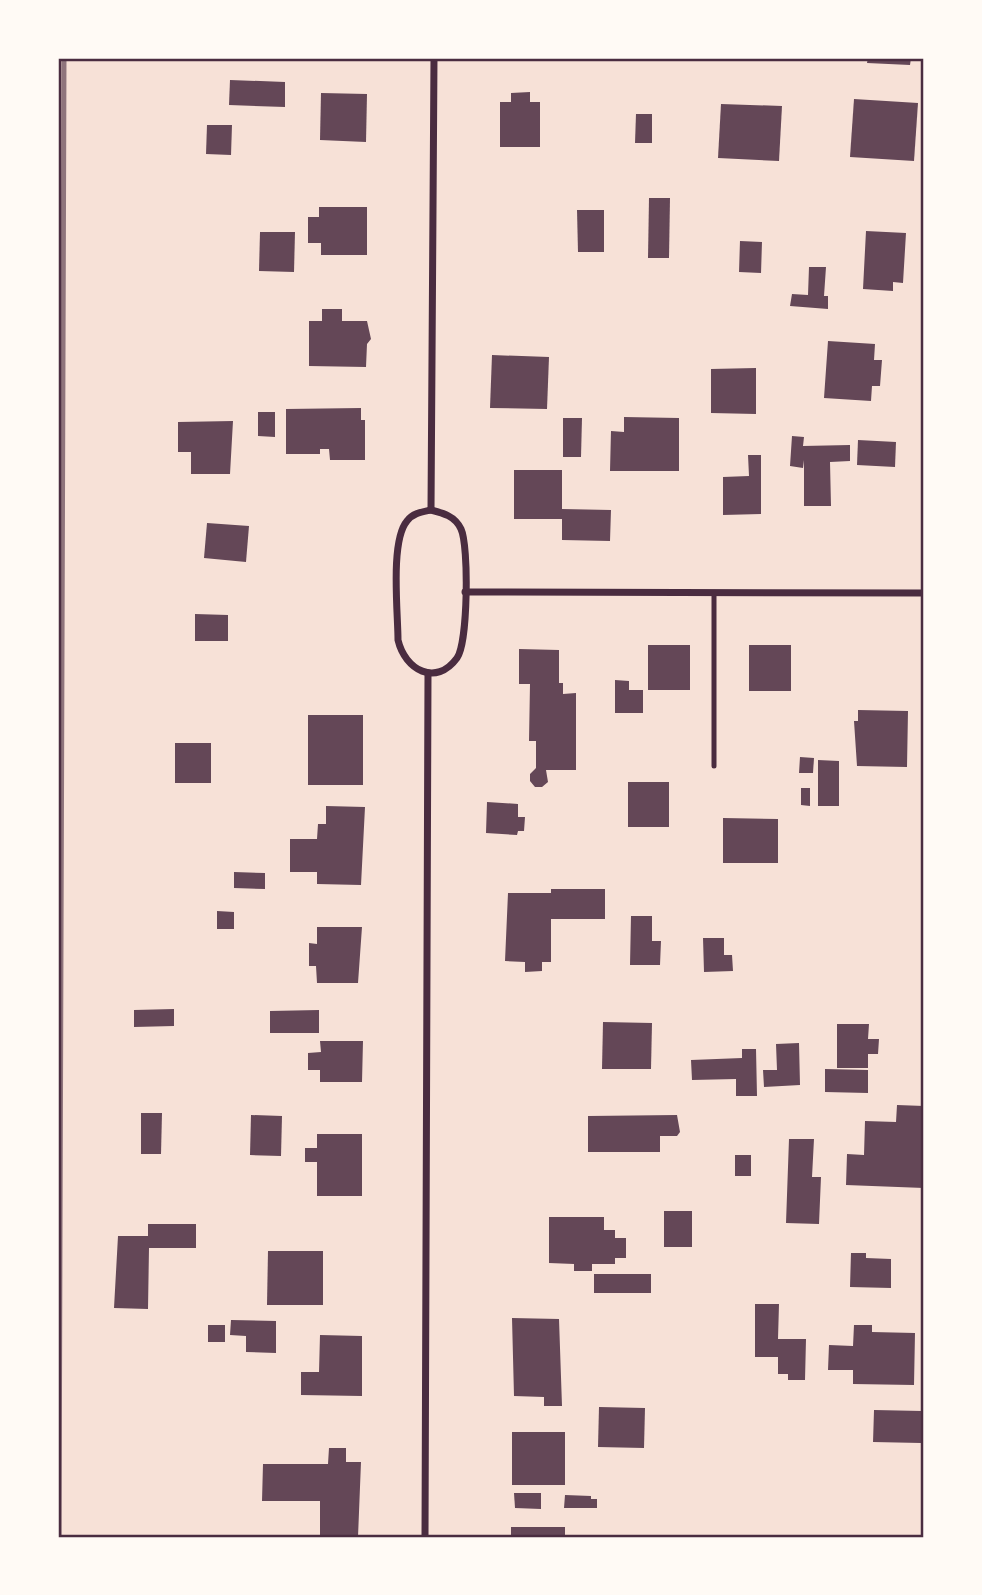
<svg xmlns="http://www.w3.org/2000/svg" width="982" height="1595" font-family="Overpass,sans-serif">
  <rect width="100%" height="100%" fill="#f7e1d7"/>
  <!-- building -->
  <g fill="#644757">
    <polygon points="868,58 911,58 910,65 867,63"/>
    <polygon points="230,80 285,82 285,107 229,105"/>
    <polygon points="530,92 530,102 540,102 540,147 500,147 500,102 511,102 511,93"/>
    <polygon points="321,93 367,94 366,142 320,140"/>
    <polygon points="854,99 918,103 914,161 850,157"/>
    <polygon points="721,104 782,106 779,161 718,158"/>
    <polygon points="636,114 652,114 652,143 635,143"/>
    <polygon points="207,125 232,125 231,155 206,154"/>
    <polygon points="649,198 670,198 669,258 648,258"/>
    <polygon points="319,207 367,207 367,255 321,255 321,243 308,243 308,217 319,217"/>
    <polygon points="577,210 604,210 604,252 578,252"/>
    <polygon points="866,231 906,233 903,283 893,282 893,291 863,289"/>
    <polygon points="260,232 295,232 294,272 259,271"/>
    <polygon points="740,241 762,242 761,273 739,272"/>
    <polygon points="809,267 826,267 824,296 828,296 828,309 790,306 792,294 808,295"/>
    <polygon points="322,309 342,309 342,321 367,321 371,339 367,344 366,367 309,366 309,321 322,321"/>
    <polygon points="828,341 875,344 874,360 882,360 880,386 872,386 871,401 824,398"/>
    <polygon points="492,355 549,357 547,409 490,408"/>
    <polygon points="756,368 756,414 711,413 711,369"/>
    <polygon points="361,408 361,420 365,420 365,460 330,460 329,449 320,449 320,454 286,454 286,409"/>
    <polygon points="258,412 275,412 275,437 258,436"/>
    <polygon points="624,417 679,418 679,471 610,471 611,431 624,432"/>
    <polygon points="563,418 582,418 581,457 563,457"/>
    <polygon points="233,421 230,474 191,474 191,452 178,452 178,422"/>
    <polygon points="792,436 804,437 803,446 850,445 850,461 830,462 831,506 804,506 804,460 803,468 790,466"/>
    <polygon points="858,440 896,442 895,467 857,465"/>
    <polygon points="748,455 761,455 761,514 723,515 723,477 749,476"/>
    <polygon points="514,470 562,470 562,509 611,510 610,541 562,540 562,519 514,519"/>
    <polygon points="207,523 249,526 246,562 204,558"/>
    <polygon points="195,614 228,615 228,641 195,641"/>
    <rect x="648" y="645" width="42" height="45"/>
    <rect x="749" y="645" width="42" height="46"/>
    <polygon points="519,649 559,650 559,683 563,683 563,694 576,693 576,770 546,770 548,782 542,787 535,787 530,781 530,774 536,768 536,741 529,741 530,684 519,684"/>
    <polygon points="615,680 629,681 629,690 643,690 643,713 615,713"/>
    <polygon points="858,710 908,711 907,767 857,766 854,721 858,721"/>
    <rect x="308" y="715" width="55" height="70"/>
    <rect x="175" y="743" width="36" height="40"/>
    <polygon points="800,757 814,758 813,773 799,773"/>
    <polygon points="818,760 839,761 839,806 818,806"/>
    <rect x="628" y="782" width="41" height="45"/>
    <polygon points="801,788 810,788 810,806 801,805"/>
    <polygon points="487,802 518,804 518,817 525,817 524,831 518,831 517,835 486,833"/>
    <polygon points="326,806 365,807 361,885 317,884 317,872 290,872 290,839 317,839 318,824 326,824"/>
    <polygon points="723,818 778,819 778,863 723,863"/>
    <polygon points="234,872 265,873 265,889 234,888"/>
    <polygon points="551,889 605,889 605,919 551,919 551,962 542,962 542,971 525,972 525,962 505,961 508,893 551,893"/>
    <polygon points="217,911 234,912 234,929 217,929"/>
    <polygon points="631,916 652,916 652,941 661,941 660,965 630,965"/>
    <polygon points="317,927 362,927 358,983 317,983 316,966 309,966 309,943 317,944"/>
    <polygon points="703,938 724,938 724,955 732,955 733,971 704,972"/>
    <polygon points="174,1009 174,1026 134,1027 134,1010"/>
    <polygon points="319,1010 319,1033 270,1033 270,1011"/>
    <polygon points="603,1022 652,1023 651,1069 602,1069"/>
    <polygon points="837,1024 869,1024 868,1039 879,1039 878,1054 868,1054 868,1068 837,1068"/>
    <polygon points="320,1041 363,1041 362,1082 320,1082 320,1070 308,1070 308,1053 321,1052"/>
    <polygon points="799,1043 800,1085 764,1087 763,1070 777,1070 776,1044"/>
    <polygon points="742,1049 756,1049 757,1096 736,1096 736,1079 692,1080 691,1060 742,1058"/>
    <polygon points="825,1069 868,1070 868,1093 825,1092"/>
    <polygon points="897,1105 924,1106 924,1188 846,1185 847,1154 864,1155 865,1121 896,1122"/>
    <polygon points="141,1113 162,1113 161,1154 141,1154"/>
    <polygon points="251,1115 282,1116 281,1156 250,1155"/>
    <polygon points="677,1115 680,1132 677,1136 660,1136 660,1152 588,1152 588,1116"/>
    <polygon points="317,1134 362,1134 362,1196 317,1196 317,1162 305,1162 305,1148 317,1148"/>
    <polygon points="789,1139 814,1139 812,1177 821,1177 819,1224 786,1223"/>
    <rect x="735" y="1155" width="16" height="21"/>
    <rect x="664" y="1211" width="28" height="36"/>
    <polygon points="549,1217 604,1217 604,1230 615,1230 615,1238 626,1238 626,1258 615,1258 615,1264 592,1264 592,1271 574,1271 574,1264 549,1263"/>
    <polygon points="148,1224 196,1224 196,1248 149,1248 148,1309 114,1308 118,1236 148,1236"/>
    <polygon points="268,1251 323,1251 323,1305 267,1305"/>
    <polygon points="851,1253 866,1253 866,1258 891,1259 891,1288 850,1287"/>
    <rect x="594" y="1274" width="57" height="19"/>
    <polygon points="755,1304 779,1304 778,1339 806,1339 805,1380 788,1380 788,1374 778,1374 778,1357 755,1357"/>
    <polygon points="512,1318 559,1319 562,1406 544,1406 544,1397 514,1396"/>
    <polygon points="231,1320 276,1321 276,1353 246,1352 246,1336 230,1335"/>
    <rect x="208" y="1325" width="17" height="17"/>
    <polygon points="854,1325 872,1325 872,1332 915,1333 914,1385 853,1384 853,1370 828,1370 829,1345 853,1346"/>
    <polygon points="320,1335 362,1336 362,1396 301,1395 301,1372 319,1372"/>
    <polygon points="599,1407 645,1408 644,1448 598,1447"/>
    <polygon points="874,1410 922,1411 921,1443 873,1442"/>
    <rect x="512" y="1432" width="53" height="53"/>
    <polygon points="329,1448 346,1448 346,1462 361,1462 358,1537 320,1537 320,1501 262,1501 263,1464 328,1464"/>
    <polygon points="514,1493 541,1493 541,1509 515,1508"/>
    <polygon points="565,1495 591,1496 591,1499 597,1499 597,1508 564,1508"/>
    <rect x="511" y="1527" width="54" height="10"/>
  </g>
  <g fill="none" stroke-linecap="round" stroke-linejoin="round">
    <!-- service -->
    <polyline stroke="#4a2c40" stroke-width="5" points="714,766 714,593"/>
    <!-- minor -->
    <g stroke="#4a2c40" stroke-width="7">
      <polyline points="431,510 434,58"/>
      <path d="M 431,510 C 443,513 455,516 461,529 C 469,546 468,643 457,658 C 436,687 405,670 398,640 C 398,613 390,541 407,521 C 413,513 422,512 431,510 Z"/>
      <polyline points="465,592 924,593"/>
      <polyline points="425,1537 428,673"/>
    </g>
    <!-- rail -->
    <polyline stroke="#8f747c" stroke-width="5" points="59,1537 64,58"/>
  </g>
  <!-- border -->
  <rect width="982" height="1595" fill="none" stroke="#fffaf5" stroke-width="119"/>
  <rect x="60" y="60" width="862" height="1476" fill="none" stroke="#4a2c40" stroke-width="2.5"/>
</svg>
